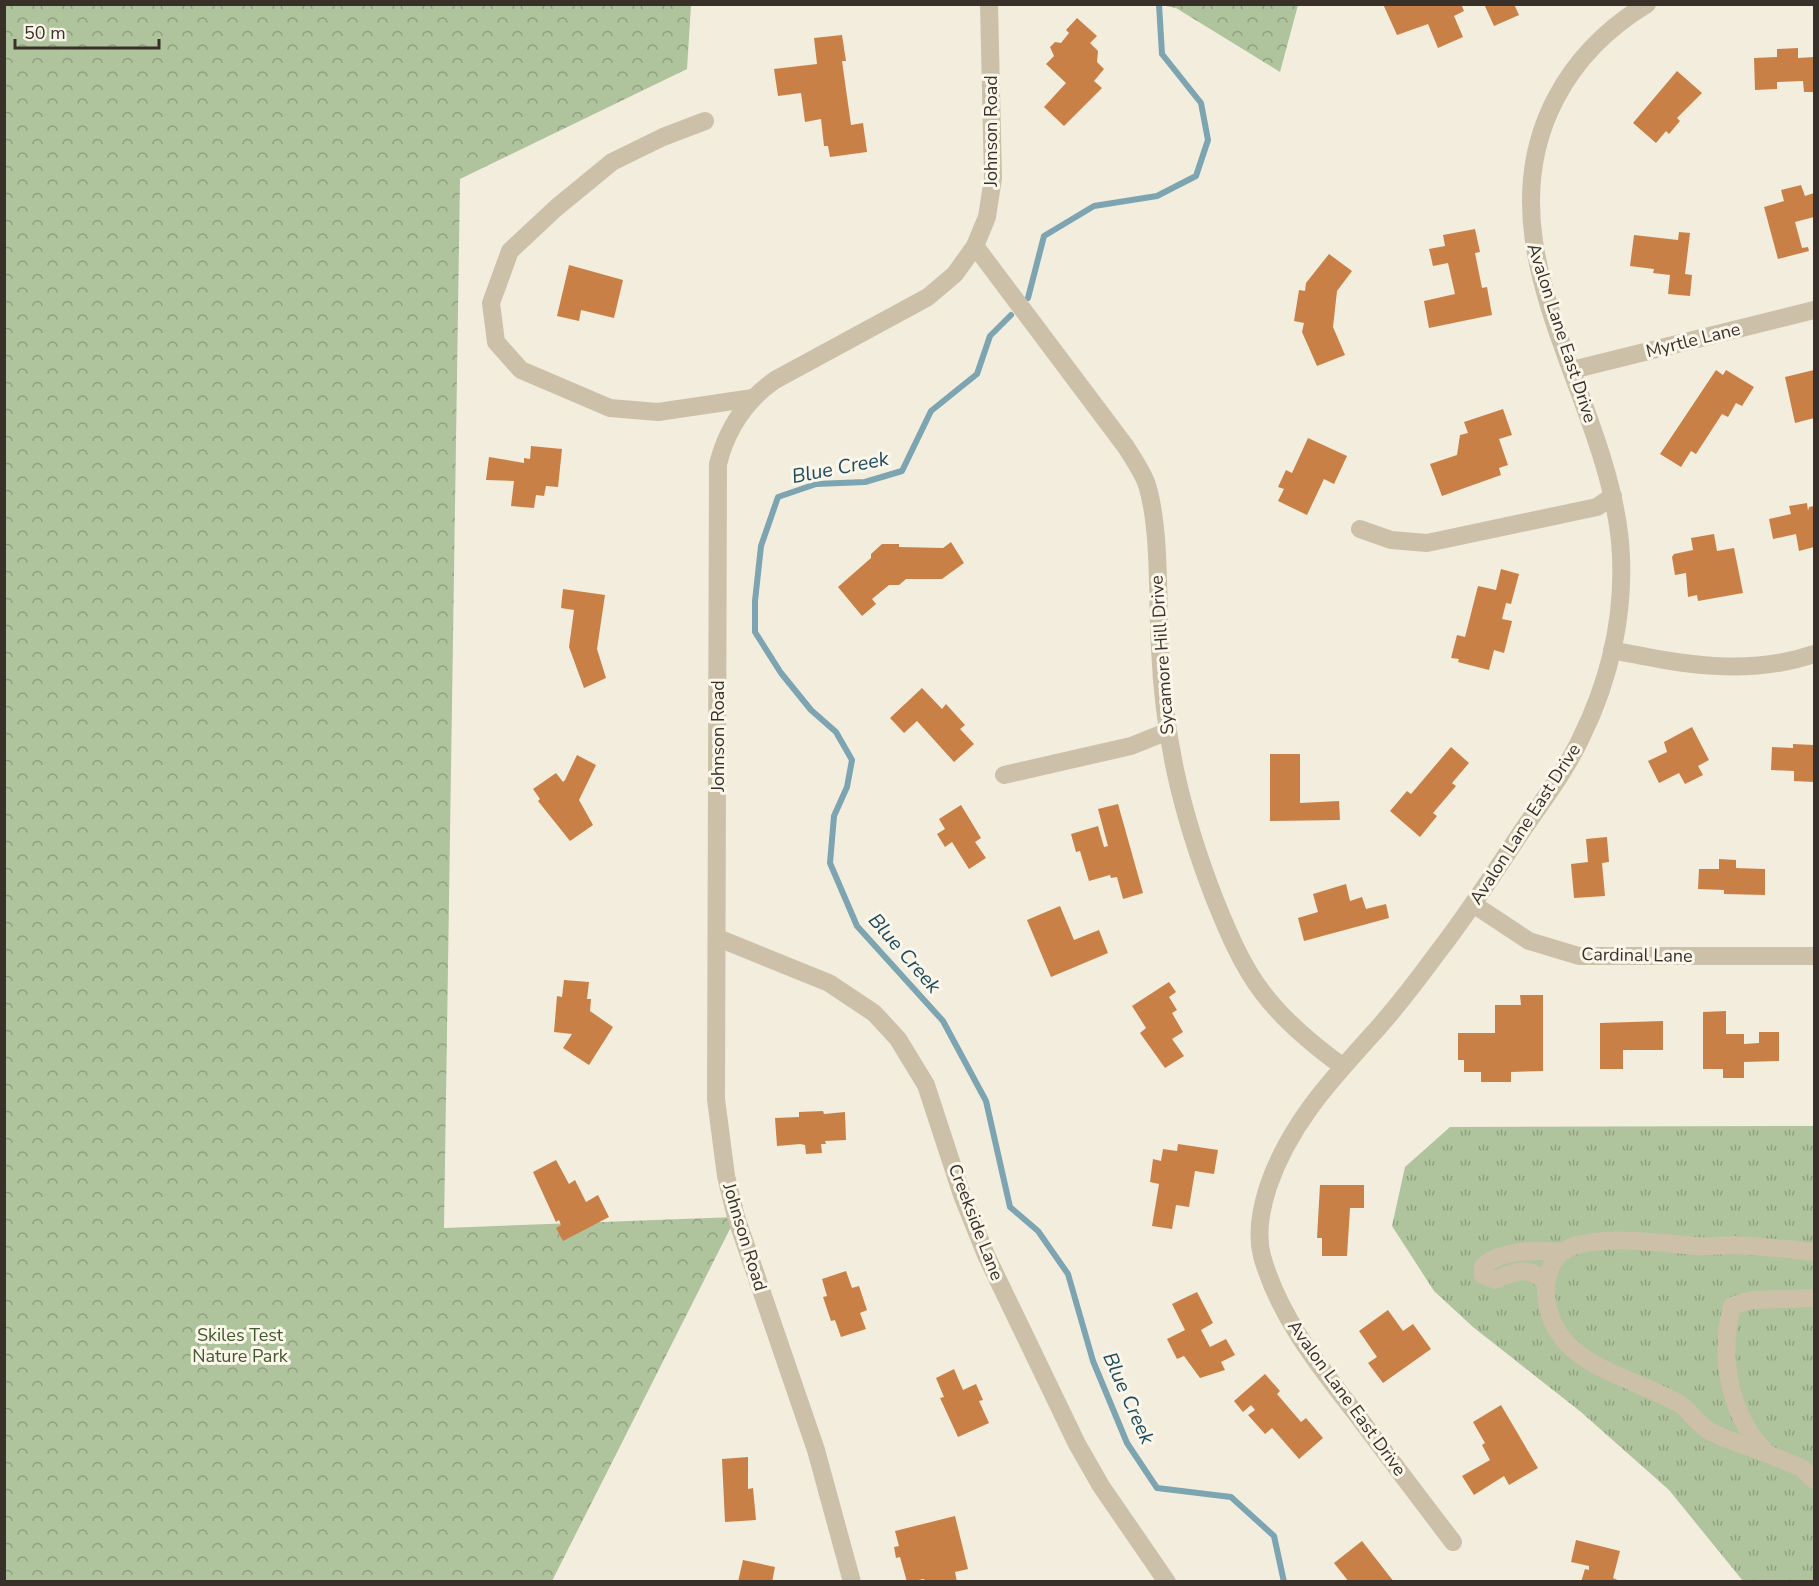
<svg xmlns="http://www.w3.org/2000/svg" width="1819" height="1586" font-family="'Nunito Sans',sans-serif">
  <defs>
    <pattern id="grass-tufts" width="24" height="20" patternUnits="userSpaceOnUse" patternTransform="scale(1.5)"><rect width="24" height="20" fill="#afc39d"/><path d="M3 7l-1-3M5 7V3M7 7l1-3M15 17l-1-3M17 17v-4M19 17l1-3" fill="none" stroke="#8f9f80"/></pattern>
    <pattern id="forest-crowns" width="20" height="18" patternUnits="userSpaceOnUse" patternTransform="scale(1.5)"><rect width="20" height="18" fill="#afc39d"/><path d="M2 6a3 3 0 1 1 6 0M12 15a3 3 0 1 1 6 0" fill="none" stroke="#8f9f80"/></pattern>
  </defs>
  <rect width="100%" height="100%" fill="#f3edde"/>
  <!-- grass -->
  <polygon fill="url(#grass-tufts)" points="1814,1126 1814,1581 1743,1581 1669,1490 1581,1412 1473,1327 1434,1291 1392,1226 1405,1167 1450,1127"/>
  <!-- forest -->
  <g fill="url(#forest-crowns)">
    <polygon points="5,5 691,5 687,69 460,179 444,1228 736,1217 552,1581 5,1582"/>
    <polygon points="1161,5 1298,5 1280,72 1176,8"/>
  </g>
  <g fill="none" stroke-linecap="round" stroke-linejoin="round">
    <!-- stream -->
    <g stroke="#7ca4b1" stroke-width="6">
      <polyline points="1028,298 1044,236 1094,206 1157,196 1196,176 1208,140 1201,103 1162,54 1159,4"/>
      <polyline points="1011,315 990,336 977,374 931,411 902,471 865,482 816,484 778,497 761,546 755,601 755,632 781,673 811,710 836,732 852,760 847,787 834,816 830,863 857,926 943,1021 986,1101 1010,1207 1038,1231 1068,1274 1093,1361 1127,1443 1157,1488 1231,1497 1274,1536 1284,1582"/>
    </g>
  </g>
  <!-- building -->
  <g fill="#c98046">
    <polygon points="1383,4 1461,4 1464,11 1454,16 1463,37 1438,48 1428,24 1397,35"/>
    <polygon points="1484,4 1514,4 1519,15 1494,26"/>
    <polygon points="1077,18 1097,36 1090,43 1098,51 1097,62 1104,69 1094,81 1102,88 1064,126 1044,107 1066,83 1046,64 1054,56 1050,47 1055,42 1061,43 1069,33 1066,30"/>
    <polygon points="842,35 846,61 842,61 851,125 863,123 867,152 830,157 828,146 824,146 821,119 805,122 801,93 778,96 774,69 817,64 814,38"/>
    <polygon points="1798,48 1798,58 1814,57 1814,92 1804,92 1803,81 1777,82 1777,89 1755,90 1754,58 1777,57 1777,49"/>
    <polygon points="1677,71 1702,93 1677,118 1680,121 1669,134 1666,131 1656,143 1633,123"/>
    <polygon points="1801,185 1805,196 1814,193 1814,217 1795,222 1802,248 1808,247 1809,251 1778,259 1764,207 1784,201 1781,190"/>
    <polygon points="1475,229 1480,252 1475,253 1482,288 1487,287 1492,315 1429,328 1424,301 1455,294 1448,263 1433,266 1429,249 1445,246 1443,235"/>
    <polygon points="1679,232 1690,233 1685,274 1692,275 1690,296 1668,294 1670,275 1653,273 1654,269 1630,266 1634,235 1678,240"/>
    <polygon points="1329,254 1352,271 1337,291 1333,327 1345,355 1317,366 1302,332 1304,323 1294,321 1299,290 1305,291 1306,283"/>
    <polygon points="569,265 623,280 614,318 581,310 579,321 557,316"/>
    <polygon points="1716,370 1723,375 1726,370 1754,387 1742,406 1736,403 1728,417 1722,414 1696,454 1691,451 1681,467 1660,454"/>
    <polygon points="1814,370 1814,418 1795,423 1785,377"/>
    <polygon points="1503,409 1512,435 1499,439 1508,465 1499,468 1501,475 1442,496 1430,464 1457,455 1460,435 1468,433 1464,422"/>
    <polygon points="1308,438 1347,456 1334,484 1324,479 1307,515 1278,501 1284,489 1278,487 1286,470 1292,473"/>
    <polygon points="531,446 562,449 558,487 546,486 544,496 536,495 534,508 511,506 514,481 486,480 489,457 524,463 524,458 530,459"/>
    <polygon points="1807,503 1808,511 1809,507 1814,506 1814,547 1799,551 1796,534 1773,539 1769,519 1791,514 1789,506"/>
    <polygon points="1714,534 1717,551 1734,548 1743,593 1698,601 1697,595 1688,597 1686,573 1675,575 1672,557 1674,554 1693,550 1691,538"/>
    <polygon points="951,542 964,563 942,579 906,579 899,585 889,585 872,599 876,604 862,616 838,587 871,558 871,554 882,544 899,544 899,547 943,548"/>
    <polygon points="1501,569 1519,574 1511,604 1506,603 1502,619 1512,621 1504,653 1494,650 1489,670 1458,662 1459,659 1451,658 1457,635 1465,637 1478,586 1496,590"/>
    <polygon points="563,589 605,595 597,649 606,678 584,688 569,647 574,610 561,608"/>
    <polygon points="922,688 942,709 946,704 965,725 960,729 974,744 954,762 917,721 904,733 890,718"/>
    <polygon points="1692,727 1709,760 1698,766 1703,775 1685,784 1679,773 1659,783 1648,761 1667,752 1664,742"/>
    <polygon points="1793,744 1814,745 1814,782 1794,781 1794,771 1771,770 1772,747 1793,748"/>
    <polygon points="1451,747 1469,763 1452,783 1456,786 1433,813 1437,816 1420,837 1390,811 1407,791 1411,794"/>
    <polygon points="1270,754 1300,754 1300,803 1339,801 1340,820 1270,821"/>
    <polygon points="577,755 596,765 579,800 593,825 570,841 538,801 540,799 533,789 556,773 563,782 565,780"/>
    <polygon points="1118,804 1143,893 1123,899 1117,877 1111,878 1110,875 1089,881 1080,851 1076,852 1071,834 1098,826 1104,847 1108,846 1098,809"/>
    <polygon points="961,805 981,838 975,842 986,858 969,869 952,842 945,847 937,834 945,829 939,819"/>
    <polygon points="1607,837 1609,862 1602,863 1605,896 1574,898 1571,864 1588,862 1586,839"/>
    <polygon points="1719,859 1736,860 1736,868 1765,869 1765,895 1724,894 1724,890 1698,889 1699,869 1719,869"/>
    <polygon points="1346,884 1350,901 1362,897 1366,909 1386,904 1389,918 1304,941 1298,918 1318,912 1313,894"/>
    <polygon points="1060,906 1074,940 1099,930 1108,953 1051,977 1027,920"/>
    <polygon points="564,980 589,982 587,999 591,999 590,1011 613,1027 589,1065 563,1048 572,1034 554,1032 557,996 562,997"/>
    <polygon points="1169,982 1176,992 1169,997 1177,1010 1172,1013 1183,1032 1172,1039 1184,1056 1165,1068 1140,1033 1146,1028 1132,1006"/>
    <polygon points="1520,995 1543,995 1543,1071 1511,1072 1511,1082 1481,1082 1481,1072 1464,1072 1464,1060 1458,1060 1458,1033 1495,1033 1495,1005 1521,1005"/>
    <polygon points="1726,1011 1726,1034 1744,1034 1744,1044 1759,1043 1759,1032 1779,1032 1779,1061 1744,1062 1744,1078 1723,1078 1723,1069 1703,1069 1703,1012"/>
    <polygon points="1663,1021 1663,1050 1623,1050 1623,1069 1600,1069 1600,1023"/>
    <polygon points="823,1111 824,1114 845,1112 846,1140 825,1141 826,1144 821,1144 822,1153 806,1154 805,1145 800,1144 777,1146 775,1118 799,1117 799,1112"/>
    <polygon points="1178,1144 1218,1150 1214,1174 1195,1171 1189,1207 1176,1205 1172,1229 1152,1226 1159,1184 1150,1182 1153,1159 1161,1161 1163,1149 1177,1151"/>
    <polygon points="556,1160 569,1184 575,1180 586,1202 598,1195 609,1217 563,1241 556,1228 561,1225 559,1220 556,1222 533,1172"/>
    <polygon points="1320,1185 1364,1185 1364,1208 1350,1208 1347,1256 1322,1256 1322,1238 1317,1238"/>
    <polygon points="846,1271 852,1288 859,1286 867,1310 860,1313 866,1329 841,1337 835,1320 831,1321 823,1297 827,1296 822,1279"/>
    <polygon points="1197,1292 1213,1323 1201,1330 1210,1347 1226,1339 1235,1355 1221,1362 1225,1370 1200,1378 1184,1356 1177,1359 1167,1339 1185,1330 1172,1304"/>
    <polygon points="1388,1310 1403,1331 1413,1324 1431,1349 1383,1383 1368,1363 1377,1357 1359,1331"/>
    <polygon points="954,1369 963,1390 976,1384 983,1400 979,1401 989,1423 958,1437 940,1398 944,1397 936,1378"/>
    <polygon points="1265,1374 1280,1391 1277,1394 1301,1422 1306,1418 1323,1438 1299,1459 1272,1428 1265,1434 1248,1415 1255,1410 1251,1405 1243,1412 1234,1401"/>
    <polygon points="1501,1405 1538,1468 1509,1485 1504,1476 1474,1495 1462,1476 1490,1460 1482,1445 1485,1443 1473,1422"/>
    <polygon points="748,1457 748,1489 753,1488 756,1520 725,1522 722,1459"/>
    <polygon points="955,1516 968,1569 955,1572 957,1582 925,1582 924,1579 907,1582 900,1557 896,1558 894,1547 899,1546 895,1531"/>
    <polygon points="1576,1540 1620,1551 1613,1578 1622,1582 1581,1582 1585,1569 1589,1570 1589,1566 1571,1562"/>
    <polygon points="1362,1541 1394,1582 1349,1582 1334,1563"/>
    <polygon points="743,1560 775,1567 772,1582 738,1582"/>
  </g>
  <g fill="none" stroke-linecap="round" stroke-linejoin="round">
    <!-- minor -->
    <g stroke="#ccc0a9" stroke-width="18">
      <polyline points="705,121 663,137 612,162 556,208 510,251 491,303 496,342 521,370 610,408 658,412 753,398"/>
      <path d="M 975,246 L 1126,447 C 1133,458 1141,470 1146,482 C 1161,526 1157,602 1160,649 C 1164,740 1182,815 1215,900 C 1228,932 1242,966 1263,993 C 1285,1022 1313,1045 1342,1066"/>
      <polyline points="1572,370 1814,310"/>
      <polyline points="1360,529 1391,540 1427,543 1597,507 1613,496"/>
      <path d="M 1612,650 C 1681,664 1747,677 1814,654"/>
      <polyline points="1004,775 1131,746 1166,732"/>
      <polyline points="1473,904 1529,941 1579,956 1814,956"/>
      <polyline points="718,938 829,983 874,1013 898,1039 926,1085 962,1195 986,1255 1077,1444 1101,1486 1167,1582"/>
      <path d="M 1814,1252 C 1787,1249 1760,1246 1733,1245 C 1721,1245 1709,1247 1696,1246 C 1665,1244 1587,1232 1562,1252 C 1552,1259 1546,1278 1546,1289 C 1546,1364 1627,1374 1678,1403 C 1690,1410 1696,1423 1708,1430 C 1726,1441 1749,1446 1768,1454 C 1729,1418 1719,1356 1732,1306 L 1751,1300 L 1814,1298"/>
      <path d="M 1546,1283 C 1529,1265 1516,1271 1495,1280 L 1483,1275 L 1483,1266 C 1503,1249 1537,1250 1562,1252"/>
      <polyline points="1768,1454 1802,1468 1814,1480"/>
      <path d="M 1453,1542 C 1421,1500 1389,1458 1357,1415 C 1319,1366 1279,1317 1262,1256 C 1256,1233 1261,1209 1268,1187 C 1290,1122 1333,1078 1378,1028 C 1399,1004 1419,978 1438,952 C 1469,912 1496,870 1524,828 C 1544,799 1566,770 1581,738 C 1611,677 1626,609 1620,541 C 1605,391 1478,246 1556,98 C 1577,58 1609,27 1647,4"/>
      <path d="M 852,1582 L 816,1450 L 736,1217 L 726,1176 L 716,1099 L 718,464 C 727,428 745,401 775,380 L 928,297 L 955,274 L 975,246 L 987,217 L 993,178 L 989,4"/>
    </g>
  </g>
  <g text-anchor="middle" stroke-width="6" stroke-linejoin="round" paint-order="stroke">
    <!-- street labels -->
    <g font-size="18" fill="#393129" stroke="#faf6ea">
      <text transform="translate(991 131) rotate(-90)" y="6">Johnson Road</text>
      <text transform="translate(1562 333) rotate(72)" y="6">Avalon Lane East Drive</text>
      <text transform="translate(1693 340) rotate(-14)" y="6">Myrtle Lane</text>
      <text transform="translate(1162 655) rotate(-94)" y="6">Sycamore Hill Drive</text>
      <text transform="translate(718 736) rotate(-90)" y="6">Johnson Road</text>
      <text transform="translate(1525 824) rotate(-57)" y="6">Avalon Lane East Drive</text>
      <text transform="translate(1637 955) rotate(1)" y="6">Cardinal Lane</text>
      <text transform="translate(976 1222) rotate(69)" y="6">Creekside Lane</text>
      <text transform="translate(745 1237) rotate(73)" y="6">Johnson Road</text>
      <text transform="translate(1347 1398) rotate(54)" y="6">Avalon Lane East Drive</text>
    </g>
    <!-- park labels -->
    <g font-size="18" fill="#3f582c" stroke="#faf6ea">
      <text x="240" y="1341">Skiles Test<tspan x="240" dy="21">Nature Park</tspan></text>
    </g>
    <!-- water labels -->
    <g font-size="20" font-style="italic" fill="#1d4b5c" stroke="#faf6ea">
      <text transform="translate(840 467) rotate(-11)" y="7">Blue Creek</text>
      <text transform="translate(905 953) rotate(49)" y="7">Blue Creek</text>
      <text transform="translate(1129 1398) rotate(66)" y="7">Blue Creek</text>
    </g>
  </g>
  <!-- border -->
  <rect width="1819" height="1586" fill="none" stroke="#393129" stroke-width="12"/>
  <!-- scale -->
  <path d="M15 39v9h144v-9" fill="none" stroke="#393129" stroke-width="3"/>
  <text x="24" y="39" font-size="18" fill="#393129" stroke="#faf6ea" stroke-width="4.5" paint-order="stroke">50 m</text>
</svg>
